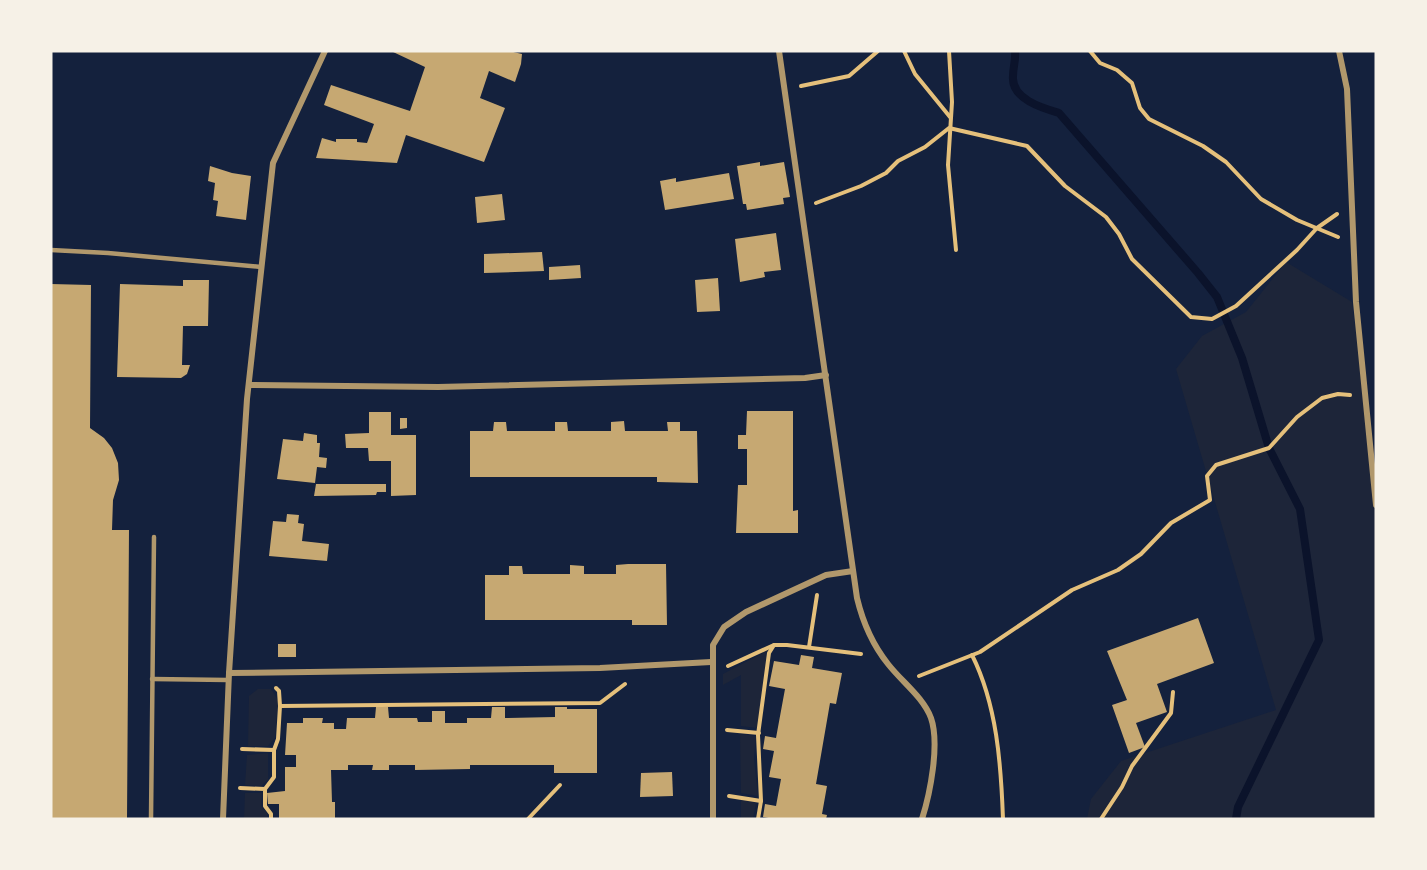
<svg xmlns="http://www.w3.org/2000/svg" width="1427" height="870" font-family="'Open Sans',sans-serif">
  <rect width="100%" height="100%" fill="#14213d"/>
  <!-- green -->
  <g fill="#1d2539">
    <polygon points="1286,262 1352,302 1376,505 1376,819 1087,819 1091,799 1121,761 1276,710 1176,369 1202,336 1246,312"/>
    <polygon points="767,651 757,728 741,726 741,675 723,685 723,674"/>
    <polygon points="258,689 271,689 278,700 275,738 268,746 248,746 249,696"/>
    <polygon points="740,734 756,736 754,758 758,796 741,793"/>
    <polygon points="268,753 268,780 261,786 245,785 247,755"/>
    <polygon points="245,793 262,793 261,806 267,813 267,819 244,819"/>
    <polygon points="741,800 756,803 753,819 741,819"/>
  </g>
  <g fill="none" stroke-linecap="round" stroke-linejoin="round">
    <!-- stream -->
    <path stroke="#0b132b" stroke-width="8" d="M 1015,51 C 1016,60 1013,67 1013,76 C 1011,99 1042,108 1059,113 L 1198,273 L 1217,297 L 1242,358 L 1269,448 L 1300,509 L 1319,640 L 1238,807 L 1236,819"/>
  </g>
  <!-- building -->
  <g fill="#c6a872">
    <polygon points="391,51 509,51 522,54 521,64 515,82 489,71 480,98 505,108 484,162 406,135 397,163 316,158 322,138 336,142 336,139 357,139 357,142 367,143 374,124 324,105 331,85 410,111 425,67"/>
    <polygon points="760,162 760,166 784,162 790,197 783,198 784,204 747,210 746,204 743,204 737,166"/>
    <polygon points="210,166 232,173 251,176 246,220 216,216 218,201 213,200 215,183 208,181"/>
    <polygon points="729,173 734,199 665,210 660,181 676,178 676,182"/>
    <polygon points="502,194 505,220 477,223 475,197"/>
    <polygon points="776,233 781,270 764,272 765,277 740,282 735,239"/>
    <polygon points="542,252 544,271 484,273 484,254"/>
    <polygon points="580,265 581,278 549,280 549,267"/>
    <polygon points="718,278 720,311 697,312 695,280"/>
    <polygon points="183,280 209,280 208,326 183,326 182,365 190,365 187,374 181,378 117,377 120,284 183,286"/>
    <polygon points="51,284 91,285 90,428 104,438 112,448 118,463 119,480 113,500 112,530 129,530 127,819 51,819"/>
    <polygon points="747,411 793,411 793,511 798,510 798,533 736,533 738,485 747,485 747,449 738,449 738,435 746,435"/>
    <polygon points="369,412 391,412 391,435 416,435 416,495 391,496 391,461 369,461 368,448 346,448 345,434 369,433"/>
    <polygon points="400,418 407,418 407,428 400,429"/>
    <polygon points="624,421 625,431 668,431 667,422 680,422 680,431 697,431 698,483 657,482 657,477 470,477 470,431 493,431 494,422 506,422 507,431 555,431 555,422 567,422 568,431 611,431 611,422"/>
    <polygon points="304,433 317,435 317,443 320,443 319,457 327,458 326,468 317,467 315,483 277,479 283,439 303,441"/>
    <polygon points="316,484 386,484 386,492 377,492 376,495 314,496"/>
    <polygon points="287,514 299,515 298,523 304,524 302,541 329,544 327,561 269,556 273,521 286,522"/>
    <polygon points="628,564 666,564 667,625 632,625 632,620 485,620 485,575 509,575 509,566 522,566 523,574 570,574 570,565 584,566 584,574 616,574 616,565"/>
    <polygon points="1198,618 1214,663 1157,684 1167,712 1136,723 1145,747 1129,753 1112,705 1127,700 1107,651"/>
    <rect x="278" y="644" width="18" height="13"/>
    <polygon points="801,655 814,657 812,668 842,673 836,704 830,703 816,784 827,786 822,814 827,815 826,819 774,819 763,817 765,804 776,806 781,779 769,777 774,751 763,749 765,736 776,738 785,689 769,686 774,661 799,665"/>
    <polygon points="376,707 388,707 389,718 417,718 418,722 432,722 432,711 445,711 445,723 467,723 467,718 491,718 492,707 505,707 505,718 555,717 555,707 567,707 567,709 597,709 597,773 554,773 554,765 470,765 470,769 415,770 415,765 389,765 389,770 372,770 373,765 348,765 348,770 331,770 332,802 335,802 335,819 279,819 279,804 268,804 267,793 285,791 285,767 296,767 296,755 285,755 287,723 303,723 303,718 323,718 322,723 334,723 334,729 346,729 347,718 375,718"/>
    <polygon points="672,772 673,796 640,797 641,773"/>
  </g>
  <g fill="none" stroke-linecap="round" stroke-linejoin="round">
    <!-- path -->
    <g stroke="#e5c07b" stroke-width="4">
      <polyline points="904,51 915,74 950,117"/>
      <polyline points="949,51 952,102 948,165 956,250"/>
      <polyline points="1090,51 1100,63 1117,70 1132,83 1140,108 1149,119 1203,146 1226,162 1261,199 1297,220 1338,237"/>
      <polyline points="801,86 849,76 878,51"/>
      <polyline points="816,203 861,186 886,173 898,161 925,147 949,128 1027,146 1065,186 1106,217 1119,234 1132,259 1191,317 1212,319 1236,306 1297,250 1317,228 1337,214"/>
      <polyline points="809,647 817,595"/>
      <path d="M 972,655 C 997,705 1001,764 1003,819"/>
      <polyline points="728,666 774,645"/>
      <polyline points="919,676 980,652 1072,590 1118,570 1141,554 1171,523 1210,500 1207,476 1216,465 1269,448 1297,417 1322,398 1338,394 1350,395"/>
      <polyline points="276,688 279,691 280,706"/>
      <polyline points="727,730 759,733"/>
      <polyline points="242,749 274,750 274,777 265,789"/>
      <polyline points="274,750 278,739 280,706 600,703 625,684"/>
      <polyline points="240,788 265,789 265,806 271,814 271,819"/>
      <polyline points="729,796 761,801"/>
      <polyline points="528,819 560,785"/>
      <polyline points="758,819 761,801 758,735 769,653 774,645 787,645 861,654"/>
      <polyline points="1101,819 1122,787 1132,766 1171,713 1173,692"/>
    </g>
    <!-- service -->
    <g stroke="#b1986c" stroke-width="4.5">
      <polyline points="51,250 108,253 261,267"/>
      <polyline points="152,679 228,680"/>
      <polyline points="151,819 154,537"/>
    </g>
    <!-- minor -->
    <g stroke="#b1986c" stroke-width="6">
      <path d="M 779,51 L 857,598 C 863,623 872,644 888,664 C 902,682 923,697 931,718 C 940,744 930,794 922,819"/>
      <polyline points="1339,51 1347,89 1356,302 1376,505"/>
      <polyline points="249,385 438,387 805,378 826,375"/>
      <polyline points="229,673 600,668 711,662"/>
      <polyline points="223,819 229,673 247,399 273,163 325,51"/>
      <polyline points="713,819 713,645 724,627 746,612 826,575 853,571"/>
    </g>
  </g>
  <!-- border -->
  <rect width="1427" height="870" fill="none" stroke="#f6f1e7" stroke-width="105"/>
</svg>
